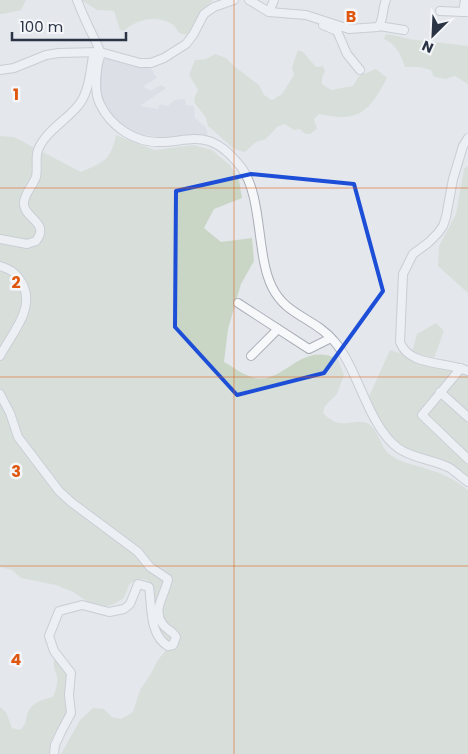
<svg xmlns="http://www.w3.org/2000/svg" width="468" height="754" font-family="Poppins,sans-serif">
  <rect width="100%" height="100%" fill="#e4e7ec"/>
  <!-- built -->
  <polygon fill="#d2d6de" points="102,56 149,66 157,78 143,86 150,91 161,85 166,88 140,106 158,109 160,104 168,106 174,100 185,99 186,105 194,106 195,118 206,128 208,136 168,138 137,134 137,132 126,130 113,120 97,92"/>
  <!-- green -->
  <g fill="#c9d6c5">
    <polygon points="0,0 26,0 21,10 3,14 0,14"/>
    <path d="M 81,0 L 213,0 L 205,9 L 189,34 C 175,36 180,28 170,23 C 155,15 135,20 124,31 L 120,30 L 114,11 L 97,10 Z"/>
    <path d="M 386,34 C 397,35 406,39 417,40 C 434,42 451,44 468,46 L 468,84 L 455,76 L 446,79 L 434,77 L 431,70 L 419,67 L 405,67 C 401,55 396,44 384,39 Z"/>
    <path d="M 298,50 L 303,52 L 316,67 L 323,66 L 325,71 L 322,78 L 322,84 L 331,90 L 353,86 L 359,76 L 376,69 L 387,78 C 377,97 366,118 342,117 C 334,117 326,115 319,114 L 314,119 L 317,129 L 310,134 L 305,134 L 300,129 L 294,130 L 285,124 L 277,127 L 266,139 L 256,142 L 245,152 L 234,149 L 208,126 L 206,118 L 194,102 L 195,96 L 198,90 L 189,75 L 195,60 L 206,59 L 215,54 L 226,58 L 234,66 L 259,85 L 264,95 L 272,100 L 282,94 L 294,75 L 292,67 Z"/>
    <path d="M 116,135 L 133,142 L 155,150 L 193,145 L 212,150 L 230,165 L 239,180 L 242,198 L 214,209 L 204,228 L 221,242 L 252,238 L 254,261 L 241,284 L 228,329 L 224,362 C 233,367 245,376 255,378 C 286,383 300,341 338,359 L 344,375 L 337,394 L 325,406 L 323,413 C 341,433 355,416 369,424 C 378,430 380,445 388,453 C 399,463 414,464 427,469 C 444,474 454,479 468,490 L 468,754 L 61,754 L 80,720 L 93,708 L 104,709 L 112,717 L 121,719 L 133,712 L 140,690 L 150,675 L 158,660 L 166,650 L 166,641 L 159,628 L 155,611 L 152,585 L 146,580 L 136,579 L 129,585 L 124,598 L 114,604 L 102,607 L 88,602 L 73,592 L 56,585 L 21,578 L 12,570 L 0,567 L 0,136 L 14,137 L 81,172 C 104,162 111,160 116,135 Z"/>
    <polygon points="468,166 468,293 438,266 439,246 456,214 464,169"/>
    <polygon points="436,323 444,331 434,358 412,352 417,334"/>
    <polygon points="390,350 468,373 468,482 430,460 405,452 386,436 367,401"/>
    <path d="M 58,659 L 69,675 L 68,712 L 53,737 L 51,754 L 0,754 L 0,707 L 6,712 L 12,728 L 20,730 C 27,724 25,720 28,712 C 32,702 44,699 53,697 C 56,690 58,683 57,676 C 55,670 53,667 54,660 Z"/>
  </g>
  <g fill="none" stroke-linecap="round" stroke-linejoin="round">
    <!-- minor casing -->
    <g stroke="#a9aeb7" stroke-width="10">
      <g id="minor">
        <path d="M 77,0 C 82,13 88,26 94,38 C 96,42 99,48 100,52 C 101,55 99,60 98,63 C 96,76 94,92 100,104 C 111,127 135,143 161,142 C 178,142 193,136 209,141 C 223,146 232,156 241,167 C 263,196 256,255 272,287 C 286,316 315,318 334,341 C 358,368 368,426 398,448 C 413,459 433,459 450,468 C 456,472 462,478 468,482"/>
        <path d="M 249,0 L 269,12 L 306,15 L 349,29 L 378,27 C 384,21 382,8 386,0"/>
        <polyline points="465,0 463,12 466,12"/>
        <polyline points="440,11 463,12"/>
        <polyline points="269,12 274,0"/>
        <polyline points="323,25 337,31 347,54 360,70"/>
        <polyline points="379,26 404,30"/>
        <polyline points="0,70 14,68 46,55 59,53 100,52 140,63 151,63 164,58 186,44 193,35 204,14 214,7 234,0"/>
        <path d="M 468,138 L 463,146 L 453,179 L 446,217 L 443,226 L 438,233 L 428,243 L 413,254 L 403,274 L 400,342 C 409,367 447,361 468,371"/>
        <path d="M 0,239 L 27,244 L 36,241 C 51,222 22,218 24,202 C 25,193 33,185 36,177 C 38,169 35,158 38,150 C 45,132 65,121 77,107 C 89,94 90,73 93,56 L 100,52"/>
        <path d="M 0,266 C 11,269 18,274 23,285 C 35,310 11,334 0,356"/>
        <polyline points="238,303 309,349 331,338"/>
        <polyline points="251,356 278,329"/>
        <polyline points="461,368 422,415 468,459"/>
        <polyline points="440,392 468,417"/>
        <path d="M 0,394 L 10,413 L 18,437 L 59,491 L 71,502 L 138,552 L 150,567 L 168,579 C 166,593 152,609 162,623 C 165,629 173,631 176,637 L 173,645 L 168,646 C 149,635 152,606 149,587 L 138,584 L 130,604 L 124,609 L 109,612 L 82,605 L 59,611 L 49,636 L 54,651 L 71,673 L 69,695 L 71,713 L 61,732 L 55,745 L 54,754"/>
      </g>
    </g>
    <!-- minor -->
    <use href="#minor" stroke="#f7f8fa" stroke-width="8"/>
  </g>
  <!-- marked area -->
  <path d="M0 0H468V754H0ZM 251,174 L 354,184 L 383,291 L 324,373 L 237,395 L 175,327 L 176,191 Z" fill="#e4e7ec" fill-opacity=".55" fill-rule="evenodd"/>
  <path fill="none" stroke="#1d4ed8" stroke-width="4" stroke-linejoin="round" d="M 251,174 L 354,184 L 383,291 L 324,373 L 237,395 L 175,327 L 176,191 Z"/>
  <!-- grid -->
  <path fill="none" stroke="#df570f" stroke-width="1" stroke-opacity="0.55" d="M 234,0 L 234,754M 0,188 L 468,188M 0,377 L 468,377M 0,566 L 468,566"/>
  <g font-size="16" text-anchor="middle" font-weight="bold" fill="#df570f" stroke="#f4f6f9" stroke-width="5" stroke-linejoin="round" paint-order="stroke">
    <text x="351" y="22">B</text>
    <text x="16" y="100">1</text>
    <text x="16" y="288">2</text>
    <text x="16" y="477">3</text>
    <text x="16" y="665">4</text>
  </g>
  <!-- north arrow -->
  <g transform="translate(433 35) rotate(204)" stroke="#f4f6f9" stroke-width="4" paint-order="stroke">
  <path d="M0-4L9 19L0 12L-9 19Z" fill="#2b3445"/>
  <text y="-8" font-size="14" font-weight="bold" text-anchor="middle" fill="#2b3445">N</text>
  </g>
  <!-- scale -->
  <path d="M12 32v8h114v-8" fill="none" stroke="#2b3445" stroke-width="2.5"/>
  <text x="20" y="32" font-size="15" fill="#2b3445" stroke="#f4f6f9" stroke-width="4" paint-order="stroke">100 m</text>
</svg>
